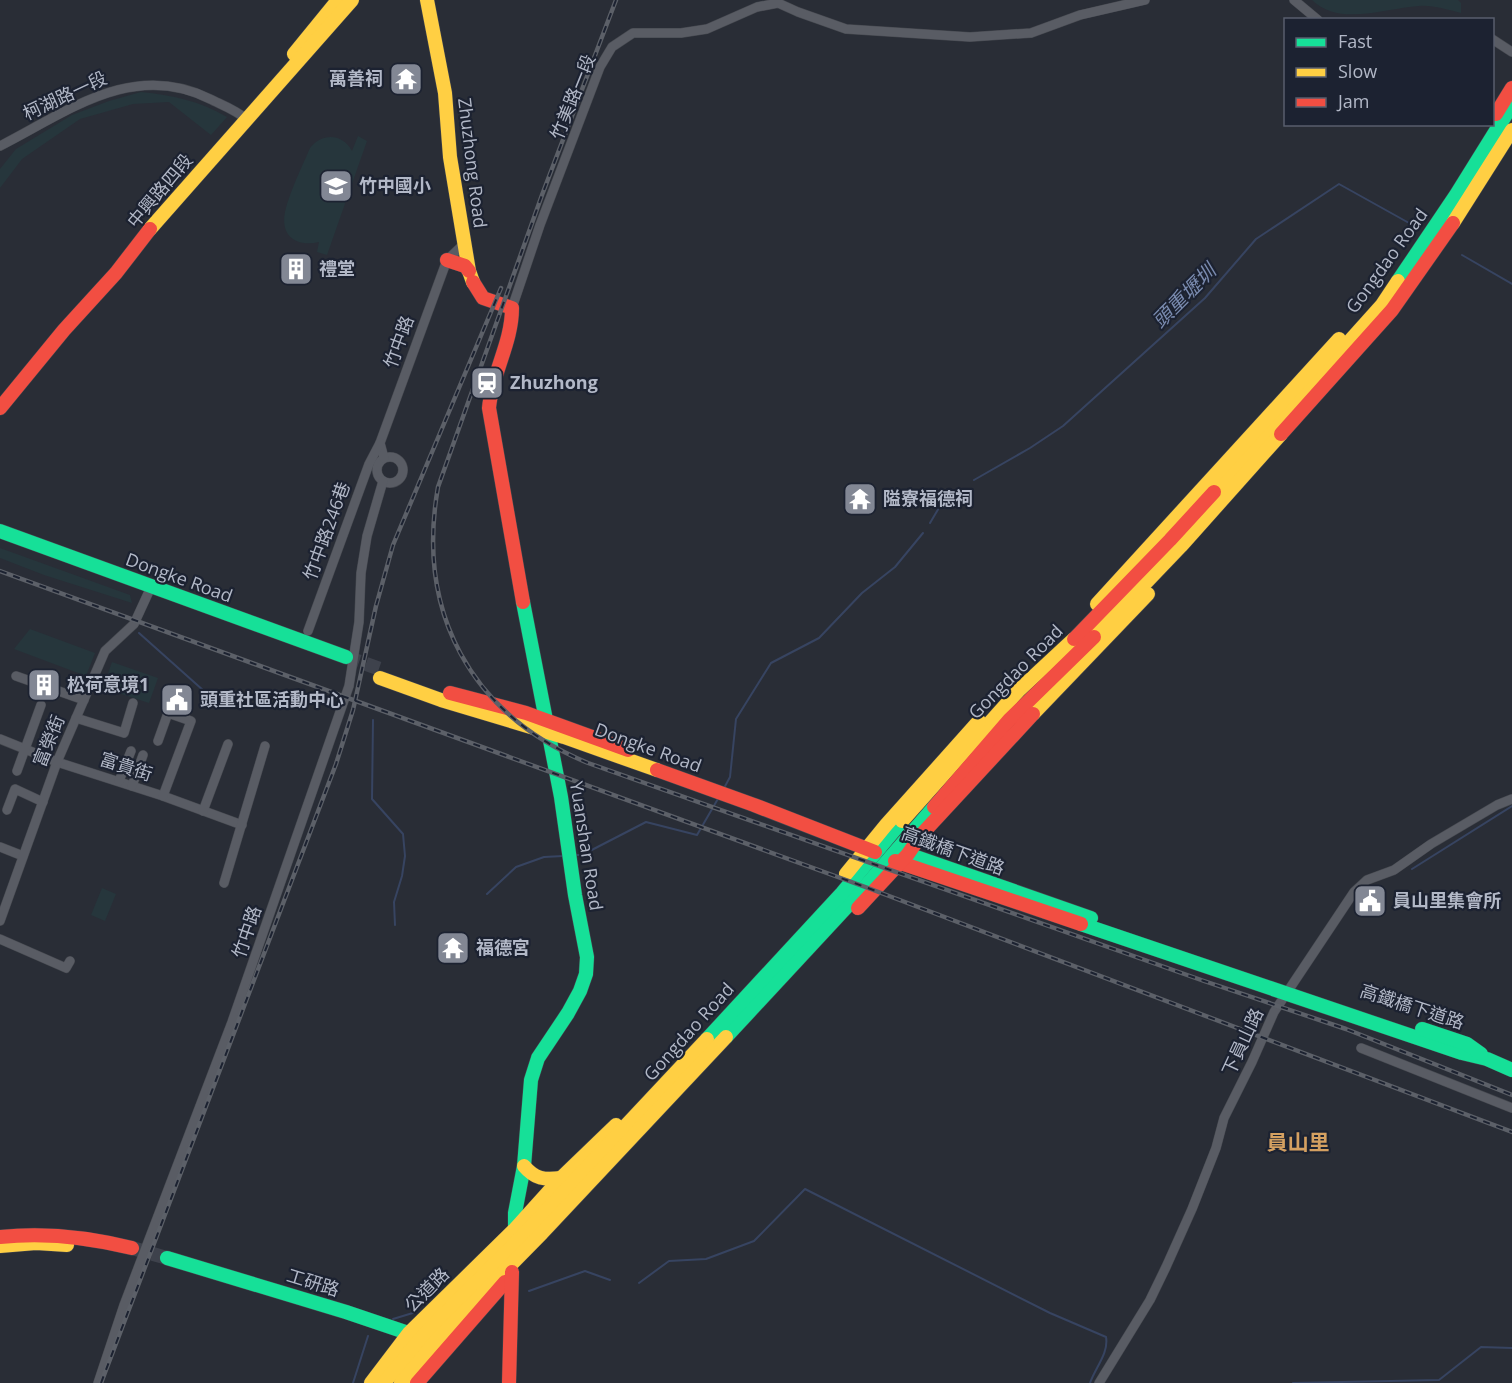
<svg xmlns="http://www.w3.org/2000/svg" width="1512" height="1383" font-family="'Open Sans','Noto Sans TC',sans-serif">
  <rect width="100%" height="100%" fill="#292d36"/>
  <!-- green -->
  <g fill="#26363c">
    <path d="M 1312,0 L 1458,0 L 1461,3 L 1461,13 C 1448,10 1433,5 1419,6 C 1386,8 1339,27 1312,0 Z"/>
    <path d="M 141,92 C 172,95 200,101 227,117 L 211,135 L 169,102 L 133,104 L 80,119 L 22,159 L 0,188 L 0,169 L 16,149 L 72,115 L 109,101 Z"/>
    <path d="M 358,136 L 367,141 L 327,255 L 317,252 L 319,242 C 297,247 280,237 285,212 C 289,193 302,167 310,148 C 322,133 342,133 352,151 Z"/>
    <polygon points="0,548 130,595 132,603 44,575 0,558"/>
    <polygon points="30,629 95,653 86,676 14,649"/>
    <polygon points="112,662 158,678 149,703 103,688"/>
    <polygon points="102,888 116,894 105,921 91,915"/>
  </g>
  <g fill="none" stroke-linecap="round" stroke-linejoin="round">
    <!-- stream -->
    <g stroke="#374461" stroke-width="2">
      <polyline points="1462,255 1512,284"/>
      <polyline points="974,480 1030,448 1063,426 1205,298 1256,239 1339,184 1418,228"/>
      <polyline points="930,523 946,496 954,492"/>
      <polyline points="139,633 204,691"/>
      <polyline points="373,720 372,799 403,834 405,856 402,876 394,902 395,925"/>
      <polyline points="723,790 730,777 736,719 771,663 819,638 862,593 895,567 923,533"/>
      <polyline points="576,855 582,855 646,822 697,835 719,797"/>
      <polyline points="1412,869 1512,806"/>
      <polyline points="487,894 516,867 544,857 563,856"/>
      <path d="M 639,1283 L 669,1261 L 706,1259 L 754,1241 L 805,1189 L 1050,1313 L 1106,1337 C 1109,1353 1095,1368 1090,1383"/>
      <polyline points="529,1291 585,1271 610,1280"/>
      <polyline points="393,1319 416,1312"/>
      <polyline points="353,1383 368,1336"/>
      <polyline points="1293,1383 1439,1380 1481,1347 1512,1348"/>
    </g>
    <!-- secondary-tunnel -->
    <g stroke="#3e424c" stroke-width="14" stroke-dasharray="14 7" stroke-linecap="butt">
      <polyline points="346,657 383,670"/>
      <polyline points="132,1248 167,1258"/>
    </g>
    <!-- street casing -->
    <g stroke="#45484f" stroke-width="10">
      <g id="street">
        <polyline points="1294,0 1318,20"/>
        <polyline points="1492,39 1512,52"/>
        <path d="M 0,146 C 67,112 133,60 210,99 C 222,105 236,110 246,119"/>
        <polyline points="512,308 540,225 600,67 612,47 633,33 681,33 707,29 757,7 778,3 798,12 846,29 970,37 1031,33 1080,15 1145,0"/>
        <circle cx="390" cy="470" r="13"/>
        <polyline points="384,458 380,443 447,260 464,244"/>
        <polyline points="308,631 369,464 380,443"/>
        <polyline points="16,676 84,700"/>
        <polyline points="76,718 124,733 133,703"/>
        <polyline points="0,739 57,762 163,796 242,825"/>
        <polyline points="158,741 168,713 191,721 163,796"/>
        <polyline points="17,771 41,705"/>
        <polyline points="119,781 131,751"/>
        <polyline points="132,786 143,755"/>
        <polyline points="7,810 15,789 43,802"/>
        <polyline points="203,811 228,744"/>
        <polyline points="0,847 23,856"/>
        <polyline points="224,883 265,746"/>
        <polyline points="0,921 57,762 105,651 134,624 151,587"/>
        <polyline points="0,939 66,968 70,961"/>
        <polyline points="1361,1048 1512,1108"/>
        <polyline points="98,1383 124,1305 232,1022 349,686 359,622 361,573 367,536 383,481"/>
        <polyline points="1099,1383 1150,1300 1166,1267 1192,1209 1216,1148 1224,1118 1252,1062 1274,1012 1354,892 1367,880 1394,870 1431,844 1497,805 1512,799"/>
      </g>
    </g>
    <!-- fast casing -->
    <g stroke="#45484f" stroke-width="15">
      <g id="fast">
        <polyline points="1398,281 1456,195 1512,105"/>
        <polyline points="0,531 346,657"/>
        <polyline points="902,852 1091,918"/>
        <polyline points="1081,924 1462,1053 1487,1059 1512,1070"/>
        <polyline points="1422,1029 1467,1044 1481,1054"/>
        <polyline points="726,1037 855,898 934,807"/>
        <polyline points="707,1039 842,893 902,821"/>
        <polyline points="515,1232 515,1213 524,1166 531,1080 538,1058 568,1013 580,991 586,974 587,957 575,895 561,797 523,602"/>
        <polyline points="167,1258 346,1312 417,1336"/>
      </g>
    </g>
    <!-- slow casing -->
    <g stroke="#45484f" stroke-width="15">
      <g id="slow">
        <polyline points="427,0 445,93 450,157 469,271 473,282"/>
        <polyline points="294,54 338,0"/>
        <polyline points="1453,223 1512,130"/>
        <polyline points="150,229 352,0"/>
        <polyline points="1214,492 1382,305 1398,281"/>
        <polyline points="1097,604 1339,339"/>
        <polyline points="1094,637 1181,546 1281,434"/>
        <polyline points="380,678 441,700 564,737 657,770"/>
        <polyline points="1033,714 1148,594"/>
        <polyline points="902,821 1019,690 1074,639"/>
        <polyline points="846,874 886,825 979,721"/>
        <path d="M 524,1166 C 535,1179 544,1180 561,1178"/>
        <polyline points="0,1246 36,1243 67,1245"/>
        <polyline points="371,1383 409,1333 515,1229 561,1178 616,1125"/>
        <polyline points="384,1383 422,1337 528,1230 707,1039"/>
        <polyline points="401,1383 435,1342 542,1233 726,1037"/>
      </g>
    </g>
    <!-- jam casing -->
    <g stroke="#45484f" stroke-width="15">
      <g id="jam">
        <polyline points="1496,114 1512,88"/>
        <polyline points="447,260 465,266 469,271"/>
        <path d="M 473,282 L 483,298 L 512,308 C 512,343 492,373 489,408 L 523,602"/>
        <polyline points="0,408 64,330 116,273 150,229"/>
        <polyline points="1281,434 1392,310 1453,223"/>
        <polyline points="1074,639 1170,540 1214,492"/>
        <polyline points="450,693 526,713 628,750"/>
        <polyline points="657,770 754,805 875,852"/>
        <polyline points="934,807 1009,720 1094,637"/>
        <polyline points="895,861 1081,924"/>
        <polyline points="858,908 908,854 921,835 1033,714"/>
        <path d="M 0,1237 C 45,1232 88,1237 132,1248"/>
        <polyline points="417,1383 505,1282"/>
        <polyline points="509,1383 512,1272"/>
      </g>
    </g>
    <!-- street -->
    <use href="#street" stroke="#595c64" stroke-width="9"/>
    <!-- fast -->
    <use href="#fast" stroke="#16e098" stroke-width="14"/>
    <!-- slow -->
    <use href="#slow" stroke="#ffcf43" stroke-width="14"/>
    <!-- jam -->
    <use href="#jam" stroke="#f24e42" stroke-width="14"/>
    <!-- rail casing -->
    <g stroke="#5c6068" stroke-width="4.5">
      <g id="rail">
        <path d="M 616,0 L 542,195 L 438,487 C 416,612 470,714 588,763 L 1204,981 L 1346,1029 L 1512,1095"/>
        <polyline points="0,571 868,888 1512,1132"/>
        <polyline points="101,1383 336,764 353,710 376,606 393,545 501,288"/>
      </g>
    </g>
    <!-- rail -->
    <use href="#rail" stroke="#1c2231" stroke-width="2" stroke-dasharray="7" stroke-linecap="butt"/>
  </g>
  <!-- icons -->
  <defs>
    <g id="temple-square" transform="scale(1.725)"><rect x="-9" y="-9" width="18" height="18" rx="4" fill="#828794" stroke="#1c2231"/><path d="M0-6L5-2H3V0L6.5 2.5H4V6H1.5V3h-3V6H-4V2.5H-6.5L-3 0V-2H-5Z" fill="#fff"/></g>
    <g id="school-square" transform="scale(1.725)"><rect x="-9" y="-9" width="18" height="18" rx="4" fill="#828794" stroke="#1c2231"/><path d="M0-5L7-2L0 1L-7-2ZM-4 1L0 2.5L4 1V4Q0 6-4 4Z" fill="#fff"/></g>
    <g id="building-square" transform="scale(1.725)"><rect x="-9" y="-9" width="18" height="18" rx="4" fill="#828794" stroke="#1c2231"/><path d="M-4-6H4V6H1V3H-1V6H-4ZM-2.5-4.3h1.7v1.8h-1.7ZM.8-4.3h1.7v1.8H.8ZM-2.5-1h1.7V.8h-1.7ZM.8-1h1.7V.8H.8Z" fill="#fff"/></g>
    <g id="station-square" transform="scale(1.725)"><rect x="-9" y="-9" width="18" height="18" rx="4" fill="#828794" stroke="#1c2231"/><path d="M-3-6H3Q5-6 5-4V2Q5 4 3 4L4.5 6H3L1.5 4h-3L-3 6H-4.5L-3 4Q-5 4-5 2V-4Q-5-6-3-6ZM-3.5-4v3h7v-3ZM-3.5 1v1.5H-2V1ZM2 1v1.5H3.5V1Z" fill="#fff"/></g>
    <g id="civic-square" transform="scale(1.725)"><rect x="-9" y="-9" width="18" height="18" rx="4" fill="#828794" stroke="#1c2231"/><path d="M-.6-6.5H3V-4.5H.6V-3L4-1V1h2V6H-6V1h2V-1L-.6-3ZM-1.2 2.5V6h2.4V2.5Z" fill="#fff"/></g>
  </defs>
  <g fill-rule="evenodd">
    <use href="#temple-square" x="406" y="79"/>
    <use href="#school-square" x="336" y="186"/>
    <use href="#building-square" x="296" y="269"/>
    <use href="#station-square" x="487" y="383"/>
    <use href="#temple-square" x="860" y="499"/>
    <use href="#building-square" x="44" y="685"/>
    <use href="#civic-square" x="177" y="700"/>
    <use href="#civic-square" x="1370" y="901"/>
    <use href="#temple-square" x="453" y="948"/>
  </g>
  <g text-anchor="middle" stroke-width="4.5" stroke-linejoin="round" paint-order="stroke">
    <!-- poi labels -->
    <g font-size="18" font-weight="bold" fill="#b2b8c7" stroke="#1c2231" text-anchor="start">
      <text x="383" y="85" text-anchor="end">萬善祠</text>
      <text x="359" y="192">竹中國小</text>
      <text x="319" y="275">禮堂</text>
      <text x="510" y="389">Zhuzhong</text>
      <text x="883" y="505">隘寮福德祠</text>
      <text x="67" y="691">松荷意境1</text>
      <text x="200" y="706">頭重社區活動中心</text>
      <text x="1393" y="907">員山里集會所</text>
      <text x="476" y="954">福德宮</text>
    </g>
    <!-- street labels -->
    <g font-size="18" fill="#b2b8c7" stroke="#1c2231">
      <text transform="translate(65 96) rotate(-25)" y="6">柯湖路一段</text>
      <text transform="translate(573 97) rotate(-68)" y="6">竹美路一段</text>
      <text transform="translate(472 163) rotate(83)" y="6">Zhuzhong Road</text>
      <text transform="translate(160 191) rotate(-50)" y="6">中興路四段</text>
      <text transform="translate(1387 261) rotate(-54)" y="6">Gongdao Road</text>
      <text transform="translate(399 342) rotate(-70)" y="6">竹中路</text>
      <text transform="translate(327 531) rotate(-70)" y="6">竹中路246巷</text>
      <text transform="translate(179 578) rotate(20)" y="6">Dongke Road</text>
      <text transform="translate(1016 672) rotate(-45)" y="6">Gongdao Road</text>
      <text transform="translate(49 741) rotate(-68)" y="6">富榮街</text>
      <text transform="translate(648 748) rotate(20)" y="6">Dongke Road</text>
      <text transform="translate(126 767) rotate(18)" y="6">富貴街</text>
      <text transform="translate(586 846) rotate(81)" y="6">Yuanshan Road</text>
      <text transform="translate(953 851) rotate(20)" y="6">高鐵橋下道路</text>
      <text transform="translate(247 932) rotate(-71)" y="6">竹中路</text>
      <text transform="translate(1412 1007) rotate(18)" y="6">高鐵橋下道路</text>
      <text transform="translate(689 1032) rotate(-48)" y="6">Gongdao Road</text>
      <text transform="translate(1243 1042) rotate(-65)" y="6">下員山路</text>
      <text transform="translate(313 1283) rotate(17)" y="6">工研路</text>
      <text transform="translate(427 1290) rotate(-45)" y="6">公道路</text>
    </g>
    <!-- water labels -->
    <g font-size="20" font-style="italic" fill="#7a8baf" stroke="#1c2231">
      <text transform="translate(1184 296) rotate(-45)" y="7">頭重壢圳</text>
    </g>
    <!-- quarter labels -->
    <g font-size="21" font-weight="bold" fill="#d4a061" stroke="#1c2231">
      <text x="1298" y="1150">員山里</text>
    </g>
  </g>
  <!-- legend -->
  <rect x="1284" y="18" width="210" height="108" fill="#1c2231" stroke="#585e6d" stroke-width="1.5"/>
  <rect x="1296" y="38" width="30" height="9" fill="#16e098" stroke="#585e6d" stroke-width="1.5"/>
  <text x="1338" y="48" font-size="18" fill="#b2b8c7">Fast</text>
  <rect x="1296" y="68" width="30" height="9" fill="#ffcf43" stroke="#585e6d" stroke-width="1.5"/>
  <text x="1338" y="78" font-size="18" fill="#b2b8c7">Slow</text>
  <rect x="1296" y="98" width="30" height="9" fill="#f24e42" stroke="#585e6d" stroke-width="1.5"/>
  <text x="1338" y="108" font-size="18" fill="#b2b8c7">Jam</text>
</svg>
